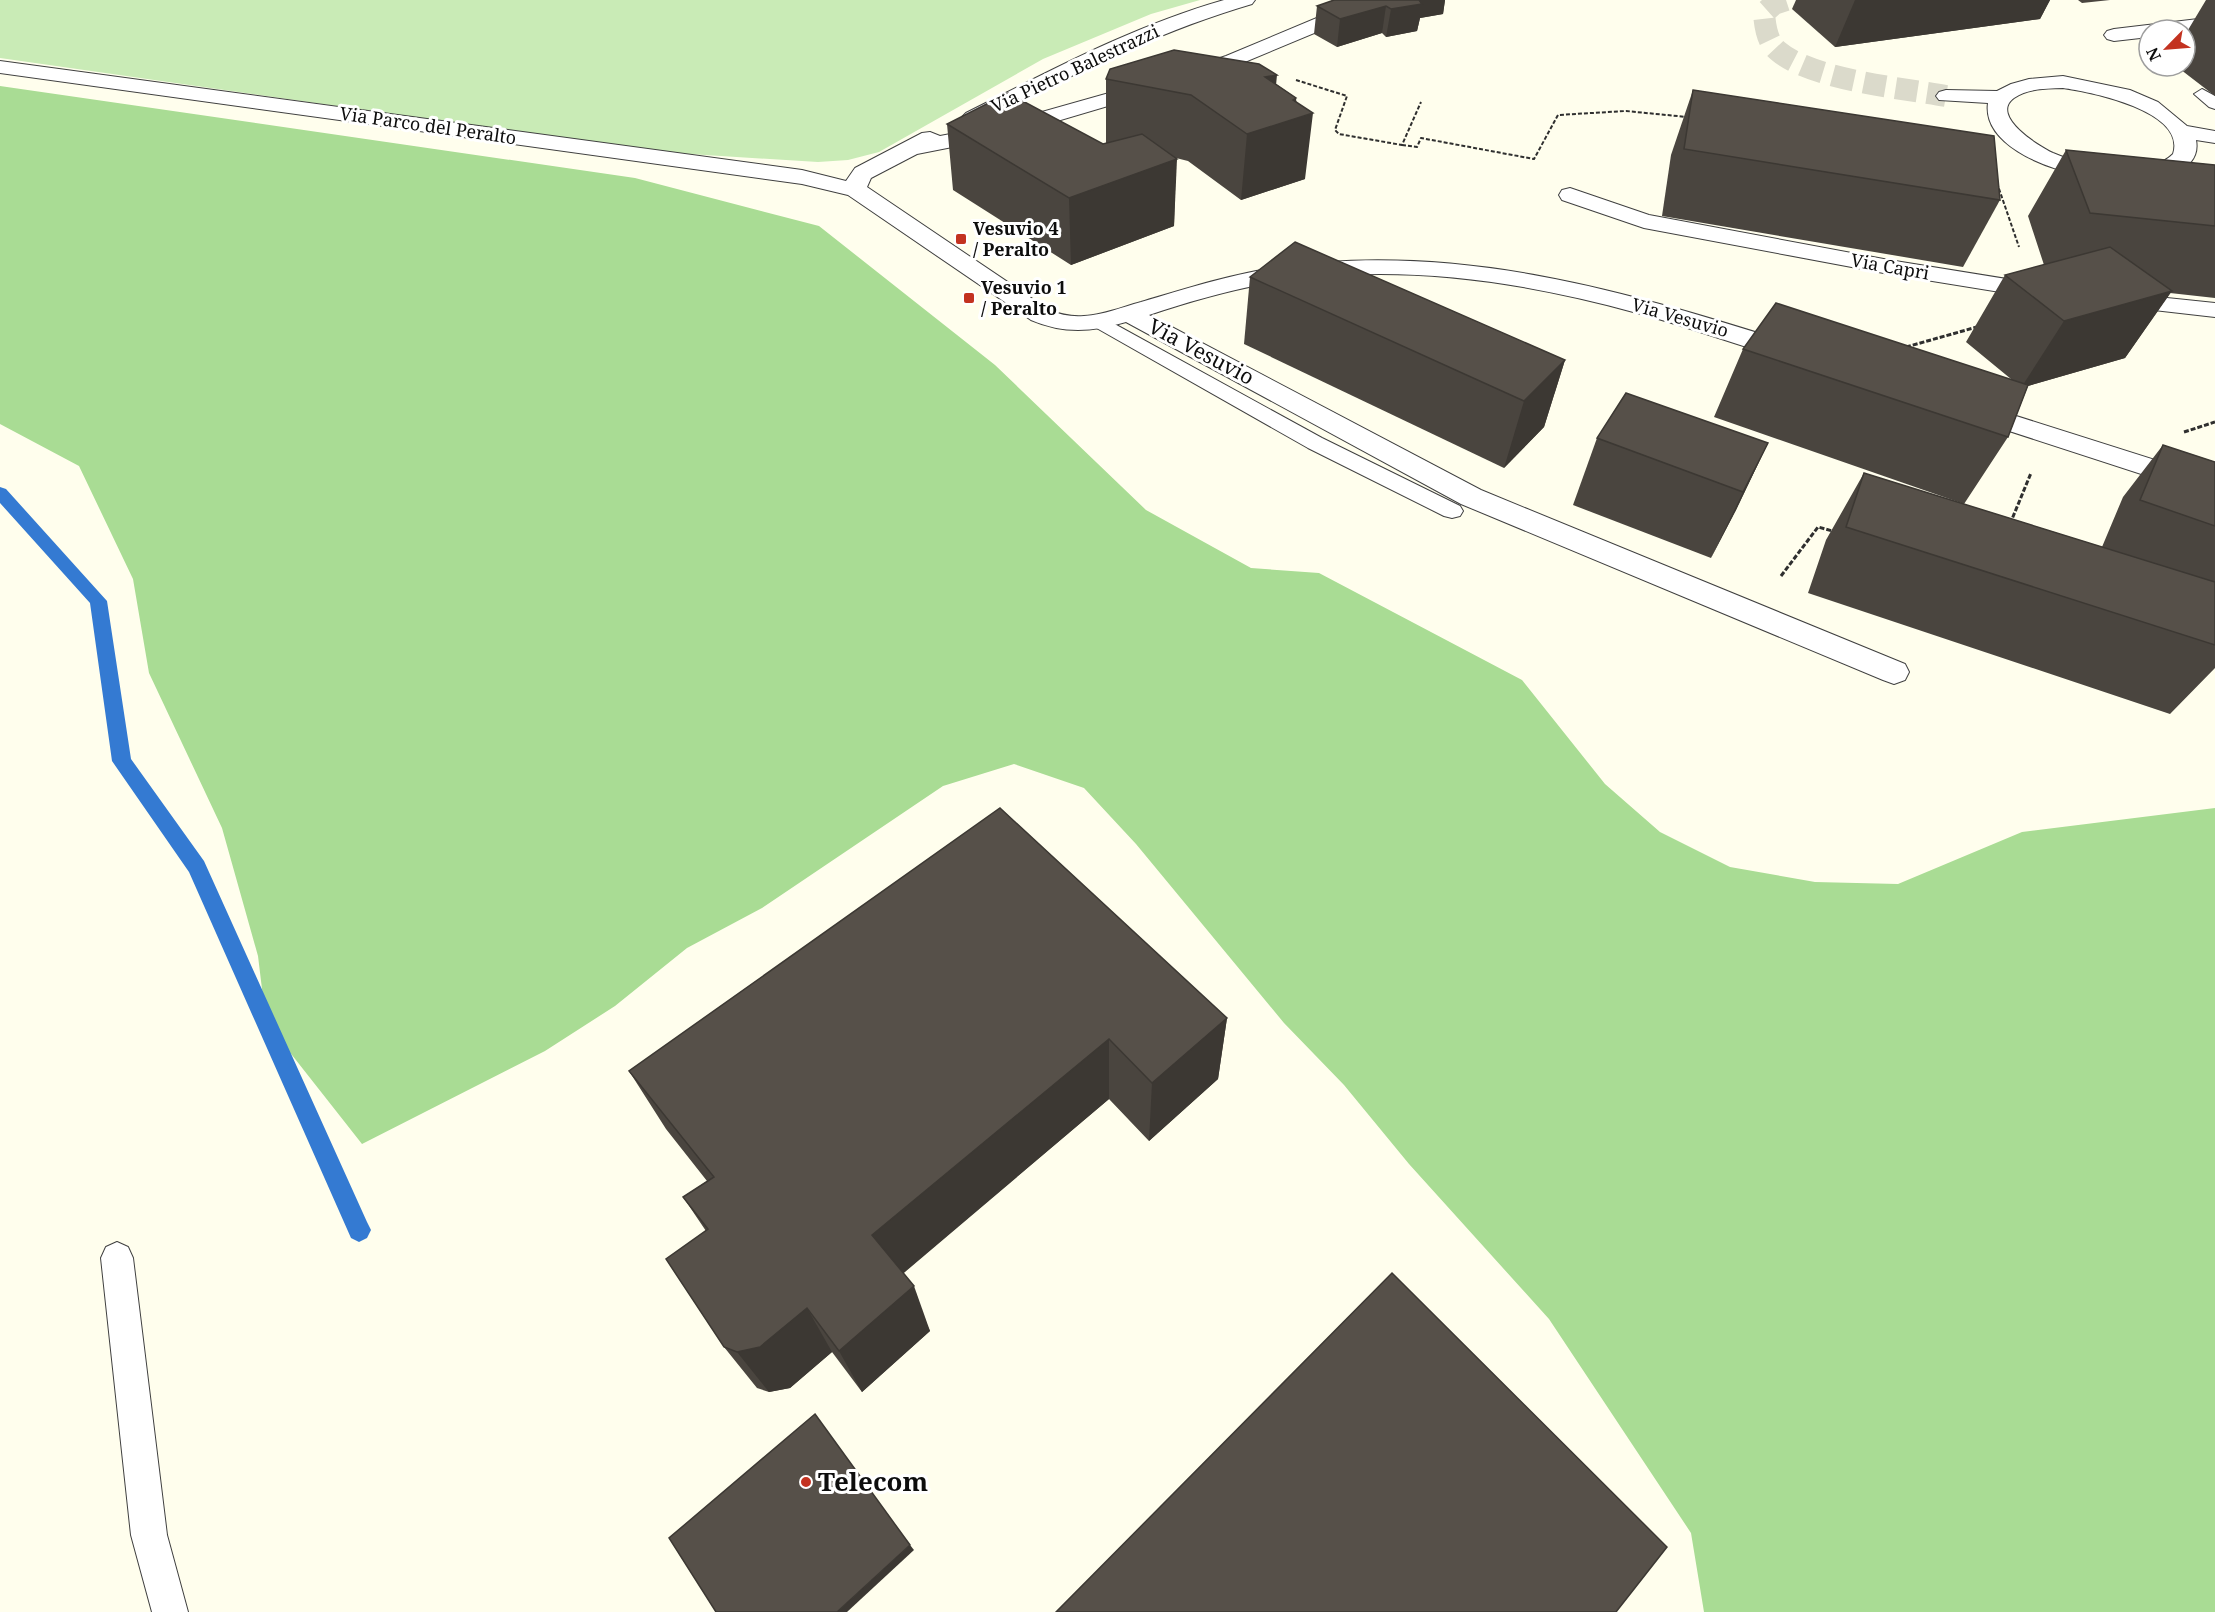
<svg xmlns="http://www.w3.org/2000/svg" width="2215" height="1612" font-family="'Noto Serif',serif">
  <rect width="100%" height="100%" fill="#fffeed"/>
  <!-- green -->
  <polygon fill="#c9ebb6" points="0,0 1200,0 1151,14 1043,59 879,152 848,160 818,162 658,152 0,58"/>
  <!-- forest -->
  <polygon fill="#a9dc94" points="0,86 635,178 819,226 995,365 1146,510 1251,568 1319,573 1522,680 1605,784 1660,832 1730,867 1815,882 1898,884 2022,832 2215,808 2215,1612 1704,1612 1691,1533 1549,1319 1409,1164 1344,1085 1284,1023 1136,844 1084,788 1014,764 943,786 762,908 687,948 615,1006 545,1051 362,1144 266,1022 258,956 222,828 149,673 133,579 79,466 0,424"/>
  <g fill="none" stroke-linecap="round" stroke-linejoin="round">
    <!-- stream -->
    <polygon fill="#347ad2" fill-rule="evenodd" points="0,487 6,489 107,601 131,759 204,861 367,1222 371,1230 367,1238 359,1242 351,1238 189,872 112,761 90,603 0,503"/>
    <!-- street-tunnel -->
    <path stroke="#dbdacb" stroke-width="22" stroke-dasharray="22 10" stroke-linecap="butt" d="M 1786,0 L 1774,4 L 1764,13 C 1765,26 1767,42 1778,51 C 1812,80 1902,88 1946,96"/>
    <!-- lane casing -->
    <g stroke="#404040" stroke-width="2">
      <g id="lane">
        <polygon points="2202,89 2215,96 2215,109 2209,107 2194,94"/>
        <polygon points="1100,316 1322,438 1460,506 1463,511 1460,516 1452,518 1444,516 1308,448 1093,326 1090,322 1093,318"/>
        <polygon points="117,1242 128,1247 133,1258 167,1535 188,1612 152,1612 131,1535 101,1258 106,1247"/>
      </g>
    </g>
    <!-- street casing -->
    <g stroke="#404040" stroke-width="2">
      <g id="street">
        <path d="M 1224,0 L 1255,0 L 1252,4 C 1156,32 1069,77 980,121 L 973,123 L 966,121 L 962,117 L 966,113 C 1050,71 1133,26 1224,0 Z"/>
        <path d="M 1380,0 L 1423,0 L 1420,4 L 1413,6 L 1355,16 L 1240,64 L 1162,90 L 1003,137 L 917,154 L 871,178 L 867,187 L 1049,310 C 1061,315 1071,317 1084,316 C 1104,315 1122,307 1141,302 C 1185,289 1228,275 1273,268 C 1458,240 1629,292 1803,347 L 1807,353 L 1803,359 L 1794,361 C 1741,347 1690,327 1637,313 C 1514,279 1386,261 1259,285 C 1222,292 1185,303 1149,315 L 1481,490 L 1905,664 L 1909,672 L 1905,680 L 1894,684 L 1883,680 L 1461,504 L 1126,322 C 1092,332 1064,334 1031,320 L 848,195 L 802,184 L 0,73 L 0,61 L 802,170 L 846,181 L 855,168 L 922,133 L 930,132 L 940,136 L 992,126 L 1148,82 L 1226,56 L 1343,7 Z"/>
        <polygon points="2215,17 2215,29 2185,32 2185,30 2149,30 2149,37 2114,41 2107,39 2104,35 2107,31 2114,29"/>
        <path d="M 2063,76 L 2130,90 L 2158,102 L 2187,126 L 2215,131 L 2215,143 L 2196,140 C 2210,212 1977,180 1988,103 L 1939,100 L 1936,96 L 1939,92 L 1946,90 L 1997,91 L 2011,84 L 2029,79 ZM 2063,88 C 2091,92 2187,111 2173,154 C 2160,167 2143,167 2125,167 C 2101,167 2076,163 2053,153 C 2040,147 1989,116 2014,98 C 2028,88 2046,89 2063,88 Z"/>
        <polygon points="1570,188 1649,215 1889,260 2044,285 2053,287 2056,292 2053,297 2044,299 1889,274 1644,228 1562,200 1559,195 1562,190"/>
        <polygon points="2119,293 2215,303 2215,317 2110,305 2107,300 2110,295"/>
        <polygon points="1972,402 2215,479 2215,498 1963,416 1959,410 1963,404"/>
      </g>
    </g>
    <!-- path-far1 -->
    <g stroke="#2f2f2f" stroke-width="2" stroke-dasharray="4 2" stroke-linecap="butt">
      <polyline points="1296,80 1347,96 1335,130 1339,134 1402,145 1421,102"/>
      <polyline points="1402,145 1417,147 1421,138 1534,159 1558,115 1626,111 1687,117"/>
      <polyline points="1997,183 2019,247"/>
    </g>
    <!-- path -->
    <g stroke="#2f2f2f" stroke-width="3" stroke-dasharray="5 2" stroke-linecap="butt">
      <polyline points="1906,347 1977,327"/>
      <polyline points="2184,432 2215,422"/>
      <polyline points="2010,524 2031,473"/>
      <polyline points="1781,576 1818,527 1836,532"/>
    </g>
    <!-- lane -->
    <use href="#lane" fill="#fff" fill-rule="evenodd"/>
    <!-- street -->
    <use href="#street" fill="#fff" fill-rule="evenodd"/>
  </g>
  <!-- wall -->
  <g fill="#4a453f">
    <polygon points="1445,0 1443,14 1420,18 1417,31 1386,37 1382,33 1337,47 1314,34 1317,6"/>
    <polygon points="1796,0 2050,0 2040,19 1835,47 1792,9"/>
    <polygon points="2078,0 2110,0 2082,3"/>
    <polygon points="2206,0 2215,0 2215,96 2176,66 2185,66 2185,35"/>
    <polygon points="1106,79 1276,84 1296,98 1305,179 1241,200 1188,161 1176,158 1174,226 1071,265 953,190 947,124 1103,144 1106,143"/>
    <polygon points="1693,90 2000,200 1963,267 1662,216 1671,155"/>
    <polygon points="2066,150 2215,165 2215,298 2170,293 2125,358 2028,386 2008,437 1964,504 1714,417 1743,349 2011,379 1966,342 2005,275 2044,265 2028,216"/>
    <polygon points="1250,277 1565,360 1544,427 1504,468 1244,344"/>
    <polygon points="1597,438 1768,443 1736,510 1711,558 1573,505"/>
    <polygon points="2163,445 2215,462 2215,668 2170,714 1808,593 1826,540 1864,473 2102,547 2123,497"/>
    <polygon points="1227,1018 1218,1079 1149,1141 1109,1099 903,1273 930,1331 862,1392 832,1352 790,1388 769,1392 757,1388 724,1347 706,1231 683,1197 707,1181 666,1129 629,1071"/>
  </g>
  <!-- shaded-wall -->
  <g fill="#3c3833">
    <polygon points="1410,0 1445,0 1443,14 1420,18 1417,31 1386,37 1391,9"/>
    <polygon points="1855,0 2050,0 2040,19 1835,47"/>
    <polygon points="1386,6 1382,33 1337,47 1340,19"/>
    <polygon points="1277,75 1272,126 1293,100 1296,98 1294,119 1313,113 1305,179 1241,200 1247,134 1265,77"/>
    <polygon points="1177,159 1174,226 1071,265 1069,198"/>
    <polygon points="2172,291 2125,358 2021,388 2064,321"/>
    <polygon points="1565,360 1544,427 1504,468 1524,401"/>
    <polygon points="1768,443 1736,510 1711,558 1743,492"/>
    <polygon points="1227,1018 1218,1079 1149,1141 1152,1083"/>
    <polygon points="1109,1039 1109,1099 892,1283 872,1235"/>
    <polygon points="914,1286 930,1331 862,1392 839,1351"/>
    <polygon points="807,1308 832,1352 790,1388 769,1392 737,1352"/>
    <polygon points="910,1545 914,1550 847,1612 837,1612"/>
  </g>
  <!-- building -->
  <g fill="#565049" stroke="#3c3833" stroke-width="1.5">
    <polygon points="1334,0 1419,0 1422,4 1391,9 1386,6 1340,19 1317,6"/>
    <polygon points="1174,50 1259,64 1277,75 1265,77 1296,98 1293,100 1313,113 1247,134 1191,95 1106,79 1110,69"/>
    <polygon points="1693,90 1994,136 2000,200 1684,149"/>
    <polygon points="1008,93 1103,144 1142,134 1177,159 1069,198 947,124"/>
    <polygon points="2066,150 2215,165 2215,226 2090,213"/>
    <polygon points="1295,242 1565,360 1524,401 1250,277"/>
    <polygon points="2110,247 2172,291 2064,321 2005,275"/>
    <polygon points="1776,303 2028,385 2008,437 1743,349"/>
    <polygon points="1626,393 1768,443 1743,492 1597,438"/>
    <polygon points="2163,445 2215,462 2215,526 2140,500"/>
    <polygon points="1864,473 2215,582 2215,645 1846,527"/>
    <polygon points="1000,808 1227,1018 1152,1083 1109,1039 872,1235 914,1286 839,1351 807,1308 760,1347 737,1352 724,1347 666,1259 708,1229 683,1197 714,1177 629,1071"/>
    <polygon points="1392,1273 1667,1547 1616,1612 1056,1612"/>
    <polygon points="815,1414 910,1545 837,1612 716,1612 669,1538"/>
  </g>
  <!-- markers -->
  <g fill="#c33220" stroke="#fff" stroke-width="2">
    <rect x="955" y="233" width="12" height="12" rx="3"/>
    <rect x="963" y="292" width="12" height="12" rx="3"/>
    <circle cx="806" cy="1482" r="6"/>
  </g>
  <g text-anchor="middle" stroke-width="6" stroke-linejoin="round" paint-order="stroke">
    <!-- far-street labels -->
    <g font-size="18" fill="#0d0d0d" stroke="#fff">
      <text transform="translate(1075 69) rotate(-25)" y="6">Via Pietro Balestrazzi</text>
      <text transform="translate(428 126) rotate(8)" y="6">Via Parco del Peralto</text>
      <text transform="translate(1890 267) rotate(10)" y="6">Via Capri</text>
      <text transform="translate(1680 318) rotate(16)" y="6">Via Vesuvio</text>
    </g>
    <!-- far-poi labels -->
    <g font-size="18" font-weight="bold" fill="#0d0d0d" stroke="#fff" text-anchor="start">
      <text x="973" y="235">Vesuvio 4<tspan x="973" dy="21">/ Peralto</tspan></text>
      <text x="981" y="294">Vesuvio 1<tspan x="981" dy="21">/ Peralto</tspan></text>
    </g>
    <!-- street labels -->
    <g font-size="21" fill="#0d0d0d" stroke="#fff">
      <text transform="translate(1201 352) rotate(28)" y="7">Via Vesuvio</text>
    </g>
    <!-- near-poi labels -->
    <g font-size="26" font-weight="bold" fill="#0d0d0d" stroke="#fff" text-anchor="start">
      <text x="818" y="1491">Telecom</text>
    </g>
  </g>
  <!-- north arrow -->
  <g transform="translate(2167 48) rotate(245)"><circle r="28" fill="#ffffff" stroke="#9e9e9e" stroke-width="1.5"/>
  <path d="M0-4.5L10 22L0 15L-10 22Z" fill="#c33220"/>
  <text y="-9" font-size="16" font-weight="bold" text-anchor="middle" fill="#0d0d0d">N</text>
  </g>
</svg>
